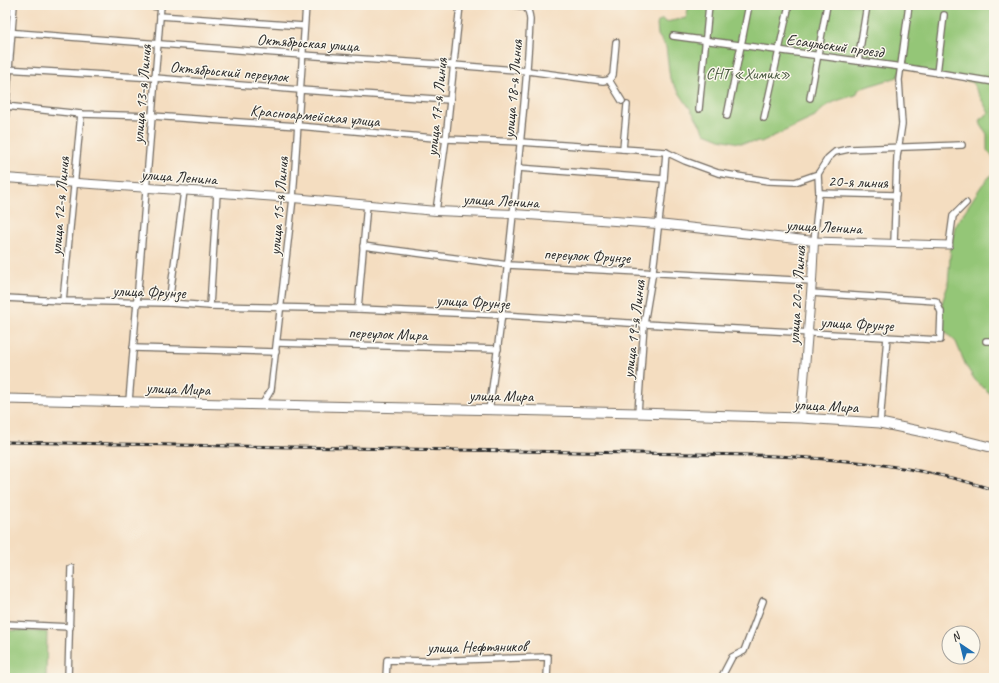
<svg xmlns="http://www.w3.org/2000/svg" width="999" height="683" font-family="Caveat,sans-serif">
  <rect width="100%" height="100%" fill="#fbf7ec"/>
  <filter id="ink" filterUnits="userSpaceOnUse"><feTurbulence type="fractalNoise" baseFrequency=".025" numOctaves="2"/><feDisplacementMap in="SourceGraphic" scale="8" xChannelSelector="R" yChannelSelector="G"/><feConvolveMatrix kernelMatrix="1 2 1 2 8 2 1 2 1" color-interpolation-filters="sRGB"/></filter>
  <filter id="wash" filterUnits="userSpaceOnUse"><feTurbulence type="fractalNoise" baseFrequency=".012" numOctaves="4" result="noise"/><feDisplacementMap in="SourceGraphic" scale="16" xChannelSelector="R" yChannelSelector="G"/><feGaussianBlur stdDeviation="0.9" result="paint"/><feColorMatrix in="noise" values="0 0 0 0 0 0 0 0 0 0 0 0 0 0 0 0 0 1.4 0 .05"/><feComposite in="paint" operator="in"/></filter>
  <g filter="url(#wash)">
    <rect width="100%" height="100%" fill="#f4ddc0"/>
    <!-- green -->
    <g fill="#94c677" stroke="#607851">
      <path d="M 689,5 L 994,5 L 994,159 L 987,150 L 987,134 L 981,125 L 980,119 L 989,113 L 972,82 L 902,67 L 898,77 L 859,89 L 856,95 C 839,100 827,102 815,117 L 761,142 L 739,143 L 720,139 L 705,133 L 695,116 L 670,79 L 666,47 L 658,35 L 657,23 L 662,19 L 666,22 L 686,18 Z"/>
      <polygon points="994,172 994,397 975,380 966,366 956,342 942,329 942,303 948,285 951,244 955,226 982,185"/>
      <polygon points="5,630 47,632 46,678 5,678"/>
    </g>
  </g>
  <g filter="url(#ink)">
    <g fill="none" stroke-linecap="round" stroke-linejoin="round">
      <!-- minor casing -->
      <g stroke="#71695f" stroke-width="8">
        <g id="minor">
          <polyline points="139,5 161,7"/>
          <polyline points="160,16 304,26"/>
          <polyline points="5,32 302,55 453,65 528,71 603,81 609,80 613,75 616,42"/>
          <polyline points="673,36 902,67 994,82"/>
          <polyline points="858,61 867,5"/>
          <polyline points="5,69 155,78 300,90 450,100"/>
          <polyline points="937,73 944,15"/>
          <polyline points="609,80 622,101"/>
          <polyline points="810,98 827,5"/>
          <polyline points="5,106 81,114 152,116 298,126 446,139 520,142 666,152 685,161 718,173 768,181 795,182 818,174 828,158 835,152 849,149 962,145"/>
          <polyline points="699,109 709,5"/>
          <polyline points="727,116 749,5"/>
          <polyline points="764,118 789,5"/>
          <polyline points="5,120 14,5"/>
          <polyline points="623,149 627,105"/>
          <polyline points="518,168 664,179"/>
          <polyline points="819,193 896,195"/>
          <polyline points="436,211 446,139 460,5"/>
          <polyline points="814,241 819,193 818,174"/>
          <polyline points="894,243 897,157 902,124 899,80 909,5"/>
          <polyline points="949,245 953,216 966,203"/>
          <polyline points="363,246 508,265 812,281"/>
          <polyline points="5,298 63,301 169,303 210,306 358,309 502,315 644,324 940,340 941,312 936,301 811,293"/>
          <polyline points="63,301 81,114"/>
          <polyline points="169,303 184,191"/>
          <polyline points="210,306 217,193"/>
          <polyline points="358,309 367,204"/>
          <polyline points="986,341 994,341"/>
          <polyline points="277,343 498,349"/>
          <polyline points="133,348 276,352"/>
          <polyline points="129,401 161,5"/>
          <polyline points="262,405 271,390 293,198 306,5"/>
          <path d="M 489,410 C 501,329 510,247 518,165 C 523,117 528,68 530,20 C 529,7 526,7 515,5"/>
          <polyline points="638,413 644,324 653,271 664,179 666,152"/>
          <polyline points="880,423 887,337"/>
          <polyline points="5,624 70,627"/>
          <polyline points="68,678 71,568"/>
          <polyline points="386,678 387,660 426,661 548,657 547,678"/>
          <polyline points="721,678 732,657 744,651 763,601"/>
        </g>
      </g>
      <!-- tertiary casing -->
      <g stroke="#71695f" stroke-width="9">
        <polyline id="tertiary" points="814,241 949,245"/>
      </g>
      <!-- secondary casing -->
      <g stroke="#71695f" stroke-width="10">
        <polyline id="secondary" points="5,178 293,198 436,211 514,214 658,224 814,241 812,281 801,418"/>
      </g>
      <!-- primary casing -->
      <g stroke="#71695f" stroke-width="11">
        <polyline id="primary" points="5,399 638,413 801,418 880,423 962,440 994,448"/>
      </g>
      <!-- minor -->
      <use href="#minor" stroke="#fff" stroke-width="5.5"/>
      <!-- tertiary -->
      <use href="#tertiary" stroke="#fff" stroke-width="7"/>
      <!-- secondary -->
      <use href="#secondary" stroke="#fff" stroke-width="8"/>
      <!-- primary -->
      <use href="#primary" stroke="#fff" stroke-width="9"/>
      <!-- rail casing -->
      <g stroke="#2b2b2b" stroke-width="3">
        <path id="rail" d="M 5,442 L 752,455 C 833,458 916,464 994,490"/>
      </g>
      <!-- rail -->
      <use href="#rail" stroke="#fbf7ec" stroke-width="1.5" stroke-dasharray="4.5" stroke-linecap="butt"/>
    </g>
  </g>
  <g text-anchor="middle" stroke-width="3" stroke-linejoin="round" paint-order="stroke">
    <!-- street labels -->
    <g font-size="16" fill="#2b2b2b" stroke="#fbf7ec">
      <text transform="translate(308 42) rotate(4)" y="6">Октябрьская улица</text>
      <text transform="translate(835 45) rotate(8)" y="6">Есаульский проезд</text>
      <text transform="translate(229 71) rotate(5)" y="6">Октябрьский переулок</text>
      <text transform="translate(512 89) rotate(-85)" y="6">улица 18-я Линия</text>
      <text transform="translate(141 94) rotate(-85)" y="6">улица 13-я Линия</text>
      <text transform="translate(436 107) rotate(-84)" y="6">улица 17-я Линия</text>
      <text transform="translate(315 115) rotate(5)" y="6">Красноармейская улица</text>
      <text transform="translate(179 176) rotate(4)" y="6">улица Ленина</text>
      <text transform="translate(858 181) rotate(2)" y="6">20-я линия</text>
      <text transform="translate(501 200) rotate(3)" y="6">улица Ленина</text>
      <text transform="translate(59 206) rotate(-85)" y="6">улица 12-я Линия</text>
      <text transform="translate(278 206) rotate(-85)" y="6">улица 15-я Линия</text>
      <text transform="translate(824 226) rotate(3)" y="6">улица Ленина</text>
      <text transform="translate(587 255) rotate(3)" y="6">переулок Фрунзе</text>
      <text transform="translate(149 291) rotate(2)" y="6">улица Фрунзе</text>
      <text transform="translate(796 295) rotate(-86)" y="6">улица 20-я Линия</text>
      <text transform="translate(473 301) rotate(3)" y="6">улица Фрунзе</text>
      <text transform="translate(857 323) rotate(3)" y="6">улица Фрунзе</text>
      <text transform="translate(633 329) rotate(-83)" y="6">улица 19-я Линия</text>
      <text transform="translate(388 333) rotate(2)" y="6">переулок Мира</text>
      <text transform="translate(178 388) rotate(2)" y="6">улица Мира</text>
      <text transform="translate(501 395) rotate(1)" y="6">улица Мира</text>
      <text transform="translate(826 405) rotate(3)" y="6">улица Мира</text>
      <text transform="translate(477 646) rotate(-1)" y="6">улица Нефтяников</text>
    </g>
    <!-- park labels -->
    <g font-size="16" fill="#4a5a42" stroke="#fbf7ec">
      <text x="748" y="79">СНТ «Химик»</text>
    </g>
  </g>
  <!-- margin -->
  <rect width="999" height="683" fill="none" stroke="#fbf7ec" stroke-width="20"/>
  <!-- north arrow -->
  <g transform="translate(961 645) rotate(325)"><circle r="19" fill="#fbf7ec" stroke="#a8a59f"/>
  <path d="M0-3L7 15L0 10L-7 15Z" fill="#1f6fb2"/>
  <text y="-6" font-size="11" font-weight="bold" text-anchor="middle" fill="#2b2b2b">N</text>
  </g>
</svg>
